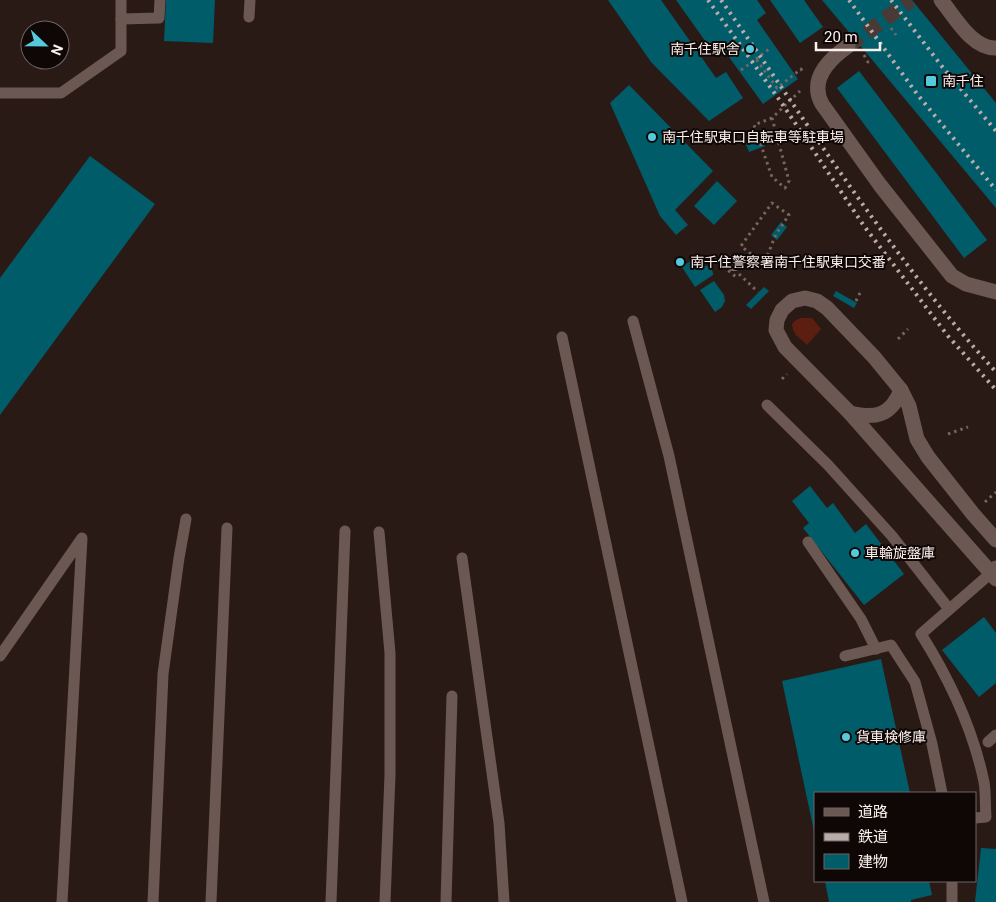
<svg xmlns="http://www.w3.org/2000/svg" width="996" height="902" font-family="Roboto,'Noto Sans JP',sans-serif">
  <rect width="100%" height="100%" fill="#2a1a16"/>
  <!-- green -->
  <polygon fill="#5c1e0e" points="801,318 812,318 821,329 807,345 796,335 793,330 792,324 796,320"/>
  <!-- building -->
  <g fill="#005c69">
    <polygon points="166,0 215,0 213,43 164,41"/>
    <polygon points="608,0 661,0 716,78 726,72 743,98 709,121 651,62"/>
    <polygon points="676,0 757,0 766,13 757,20 798,79 763,104 721,46 713,52"/>
    <polygon points="770,0 804,0 823,27 800,43"/>
    <polygon points="822,0 912,0 996,103 996,208"/>
    <polygon points="859,71 987,240 964,258 837,88"/>
    <polygon points="629,85 713,171 675,210 688,225 676,235 660,216 610,103"/>
    <polygon points="759,131 765,146 749,152 745,142 754,138 753,133"/>
    <polygon points="90,156 155,204 0,415 0,278"/>
    <polygon points="717,181 737,201 714,225 694,206"/>
    <polygon points="781,222 787,227 777,240 771,235"/>
    <polygon points="694,258 699,259 702,265 711,267 713,273 713,275 695,287 682,267"/>
    <polygon points="714,281 724,295 725,301 722,307 715,312 700,290"/>
    <polygon points="764,287 769,291 751,309 746,305"/>
    <polygon points="836,291 857,303 854,308 833,296"/>
    <polygon points="810,486 827,508 833,503 855,533 866,524 904,574 864,605 803,528 809,523 792,501"/>
    <polygon points="984,617 996,633 996,683 979,697 942,650"/>
    <polygon points="881,659 910,793 815,793 814,831 782,681"/>
    <polygon points="981,848 996,849 996,902 975,902"/>
    <polygon points="825,881 929,881 932,895 911,900 911,902 829,902"/>
  </g>
  <g fill="none" stroke-linecap="round" stroke-linejoin="round">
    <!-- tertiary-tunnel -->
    <polyline stroke="#4a3a36" stroke-width="15" stroke-dasharray="15 8" stroke-linecap="butt" points="848,46 911,0"/>
    <!-- path -->
    <g stroke="#756662" stroke-width="3" stroke-dasharray="2.5 4" stroke-linecap="butt">
      <polyline points="891,28 896,35"/>
      <polyline points="864,55 868,62 872,60"/>
      <polyline points="756,59 769,49"/>
      <polyline points="741,70 756,59 777,88 801,69 802,71"/>
      <polyline points="772,118 754,125 772,177 785,188 789,181 772,118 800,91"/>
      <polyline points="756,258 741,246 772,203 789,215 776,234 764,264"/>
      <polyline points="794,260 795,272"/>
      <polyline points="709,263 714,258 736,277"/>
      <polyline points="739,274 758,292"/>
      <polyline points="856,301 861,291"/>
      <polyline points="898,339 908,329"/>
      <polyline points="782,379 787,374"/>
      <polyline points="948,434 968,427"/>
      <polyline points="985,502 996,492"/>
    </g>
    <!-- service -->
    <g stroke="#6b5852" stroke-width="11">
      <polyline points="249,17 250,0"/>
      <polyline points="121,19 159,18 160,0"/>
      <polyline points="0,93 61,93 121,51 121,0"/>
      <polyline points="633,321 669,456 764,902"/>
      <polyline points="562,337 682,902"/>
      <polyline points="767,405 828,465 892,536 949,609"/>
      <polyline points="379,532 390,653 390,775 385,902"/>
      <polyline points="808,542 861,619 876,649"/>
      <polyline points="462,558 499,823 504,902"/>
      <polyline points="0,656 82,538 62,902"/>
      <polyline points="845,656 891,645 915,682 932,744 942,793"/>
      <polyline points="988,742 996,735"/>
      <path d="M 975,818 L 986,817 C 985,806 986,793 984,782 C 973,729 950,680 921,634 L 991,573"/>
      <polyline points="952,881 952,902"/>
      <polyline points="153,902 163,674 179,558 186,519"/>
      <polyline points="211,902 227,528"/>
      <polyline points="331,902 345,531"/>
      <polyline points="446,902 452,696"/>
    </g>
    <!-- minor -->
    <g stroke="#6b5852" stroke-width="15">
      <path d="M 850,413 C 875,419 891,416 901,390"/>
      <polyline points="991,573 850,413 785,347 776,330 777,320 782,310 792,301 805,298 817,301 827,308 874,357 901,390 909,406 917,439 928,457 973,514 996,540"/>
    </g>
    <!-- tertiary -->
    <g stroke="#6b5852" stroke-width="15">
      <path d="M 941,0 C 955,17 972,49 996,48"/>
      <path d="M 848,46 C 828,60 809,80 822,104 L 880,185 L 952,276 L 966,284 L 996,292"/>
      <polyline points="996,568 991,573 996,579"/>
    </g>
    <!-- rail -->
    <g stroke="#baaca9" stroke-width="4" stroke-dasharray="2.5 5" stroke-linecap="butt">
      <polyline points="708,0 783,105 864,226 948,336 996,390"/>
      <path d="M 721,0 C 810,126 892,258 996,372"/>
      <polyline points="849,0 917,94 996,190"/>
      <polyline points="891,0 944,69 996,131"/>
    </g>
  </g>
  <!-- trees -->
  <circle fill="#97746b" cx="734" cy="263" r="8"/>
  <!-- markers -->
  <g fill="#54cadd" stroke="#0e0705" stroke-width="2">
    <circle cx="750" cy="49" r="5"/>
    <rect x="925" y="75" width="12" height="12" rx="2.5"/>
    <circle cx="652" cy="137" r="5"/>
    <circle cx="680" cy="262" r="5"/>
    <circle cx="855" cy="553" r="5"/>
    <circle cx="846" cy="737" r="5"/>
  </g>
  <g text-anchor="middle" stroke-width="4" stroke-linejoin="round" paint-order="stroke">
    <!-- poi labels -->
    <g font-size="14" fill="#fcf0ed" stroke="#0e0705" text-anchor="start">
      <text x="740" y="54" text-anchor="end">南千住駅舎</text>
      <text x="942" y="86">南千住</text>
      <text x="662" y="142">南千住駅東口自転車等駐車場</text>
      <text x="690" y="267">南千住警察署南千住駅東口交番</text>
      <text x="865" y="558">車輪旋盤庫</text>
      <text x="856" y="742">貨車検修庫</text>
    </g>
  </g>
  <!-- legend -->
  <rect x="814" y="792" width="162" height="90" fill="#0e0705" stroke="#6d6462"/>
  <rect x="824" y="808" width="25" height="8" fill="#6b5852" stroke="#6d6462"/>
  <text x="858" y="817" font-size="15" fill="#fcf0ed">道路</text>
  <rect x="824" y="833" width="25" height="8" fill="#baaca9" stroke="#6d6462"/>
  <text x="858" y="842" font-size="15" fill="#fcf0ed">鉄道</text>
  <rect x="824" y="854" width="25" height="15" fill="#005c69" stroke="#6d6462"/>
  <text x="858" y="867" font-size="15" fill="#fcf0ed">建物</text>
  <!-- north arrow -->
  <g transform="translate(45 45) rotate(112)"><circle r="24" fill="#0e0705" stroke="#6d6462"/>
  <path d="M0-4L9 19L0 12L-9 19Z" fill="#54cadd"/>
  <text y="-8" font-size="14" font-weight="bold" text-anchor="middle" fill="#fcf0ed">N</text>
  </g>
  <!-- scale -->
  <path d="M816 42v8h64v-8" fill="none" stroke="#fcf0ed" stroke-width="2.5"/>
  <text x="824" y="42" font-size="15" fill="#fcf0ed" stroke="#0e0705" stroke-width="4" paint-order="stroke">20 m</text>
</svg>
